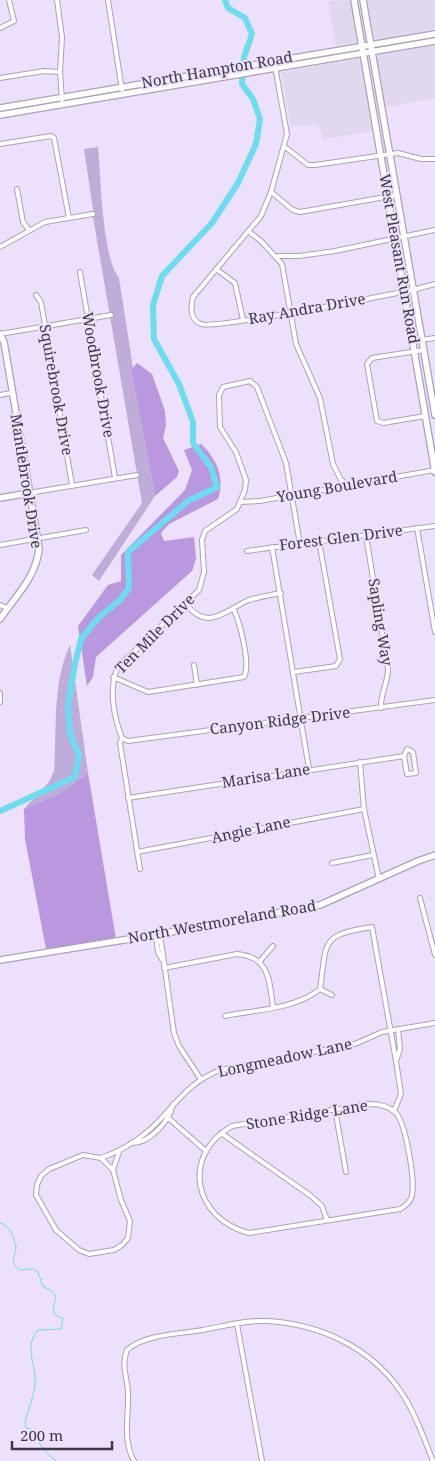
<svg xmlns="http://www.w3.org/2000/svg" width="435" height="1461" font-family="'Noto Serif',serif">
  <rect width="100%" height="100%" fill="#ede0fd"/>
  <!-- commercial -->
  <g fill="#e2d8ed">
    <polygon points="351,0 359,42 336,46 328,1"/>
    <polygon points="367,0 435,0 435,29 375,41"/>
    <polygon points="435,45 435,98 385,107 377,58 380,54"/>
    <polygon points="362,58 375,131 323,139 318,125 291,126 281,72"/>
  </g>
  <!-- green -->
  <g fill="#c0acd8">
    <path d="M 98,147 C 101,177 102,257 119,278 L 133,368 L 131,370 L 155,496 L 99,581 L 92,575 L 142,503 L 93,217 L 94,216 L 84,149 Z"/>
    <path d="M 70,645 L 88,773 L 59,794 L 24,809 L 49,782 L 54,771 C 57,729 52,684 70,645 Z"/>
  </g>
  <!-- forest -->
  <g fill="#ba98df">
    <polygon points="137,363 152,374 165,411 166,425 163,438 179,471 177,477 155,496 131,370"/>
    <path d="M 201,444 C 217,459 225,477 218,499 L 169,524 L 161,533 L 164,541 L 194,537 L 196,559 L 192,571 L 96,657 L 93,677 L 87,686 L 78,626 L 108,585 L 121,581 L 121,555 L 185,490 L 192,470 L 184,450 Z"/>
    <polygon points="88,773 116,939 46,949 25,839 24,809 59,794"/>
  </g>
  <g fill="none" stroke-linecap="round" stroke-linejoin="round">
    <!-- stream -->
    <path stroke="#6cdcf0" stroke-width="1" d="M 0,1223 C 11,1226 13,1236 16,1247 C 15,1257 9,1262 20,1270 L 32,1269 L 38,1272 L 43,1287 C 71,1295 39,1312 63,1318 L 61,1329 L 38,1330 C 23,1348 37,1365 35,1384 C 34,1398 27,1410 25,1424 L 26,1428 L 31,1429 L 43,1449 L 56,1461"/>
    <!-- river -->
    <polyline stroke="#6cdcf0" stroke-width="6" points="0,811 75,777 79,755 70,734 68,705 75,664 81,639 98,618 120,600 129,588 128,552 188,501 217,487 211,467 193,443 193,422 179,384 154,339 153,305 162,276 212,223 238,183 256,144 260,119 253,99 242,84 244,57 252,34 245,18 228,8 225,0"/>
    <!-- street casing -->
    <g stroke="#ac9fbb" stroke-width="6">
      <g id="street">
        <polyline points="57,0 62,37 60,72 62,100"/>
        <polyline points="108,0 122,90"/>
        <polyline points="0,28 14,21 9,0"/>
        <path d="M 275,66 L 287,134 L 271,192 L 261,216 L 193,297 C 191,307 189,319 201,324 C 214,330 386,295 413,290 L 435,284"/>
        <polyline points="0,78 44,71 60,72"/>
        <polyline points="0,144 51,136 54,138 69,218"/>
        <polyline points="285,147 308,165 315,165 398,153 421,159 435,159"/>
        <polyline points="17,189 23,222 29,230"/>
        <polyline points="271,192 293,210 300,212 397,195"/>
        <polyline points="248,231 261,241 282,264 296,344 320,398 333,464 341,480 348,485"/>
        <polyline points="0,247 45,222 93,214"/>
        <polyline points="278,256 299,256 335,251 435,230"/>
        <polyline points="216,269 235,283 243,320"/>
        <polyline points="80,272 115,478"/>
        <polyline points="36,295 41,302 72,485"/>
        <polyline points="0,334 111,315"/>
        <polyline points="413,341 435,338"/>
        <polyline points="424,350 372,358 367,364 377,421 383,423 425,416"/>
        <polyline points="0,395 11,393"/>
        <polyline points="29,493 137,475"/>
        <polyline points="240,502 260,501 435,470"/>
        <polyline points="417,528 435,632"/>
        <path d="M 366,536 L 388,669 C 388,683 380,694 381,708"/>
        <path d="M 300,544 L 286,463 L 257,387 L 250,381 L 223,387 L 219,395 L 220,427 L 236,452 L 246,480 L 245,490 L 237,509 L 205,531 L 202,540 L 204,572 L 199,590 L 118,667 C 108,687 114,718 122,738 L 128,741 L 435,700"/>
        <polyline points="0,545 86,530"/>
        <polyline points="272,547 309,769"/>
        <polyline points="247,551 435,526"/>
        <path d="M 186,604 C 208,633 227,609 249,600 C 259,597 271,595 281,593"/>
        <polyline points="0,605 7,608"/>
        <polyline points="194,665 197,685"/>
        <polyline points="294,672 336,666 340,659 319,541"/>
        <path d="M 113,677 L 148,692 L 244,677 C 251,665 240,623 234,610"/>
        <polyline points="0,693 0,702"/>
        <polyline points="122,738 120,743 140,869"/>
        <polygon points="407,749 413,752 416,773 407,774 404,756"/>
        <polyline points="360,762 364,809 379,879"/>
        <polyline points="128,798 404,756"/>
        <polyline points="137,852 364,809"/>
        <polyline points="332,863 373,855"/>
        <polyline points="420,898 435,955"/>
        <polyline points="160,934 174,1033 179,1046 200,1078"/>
        <polyline points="156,935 158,952 163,961"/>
        <polyline points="260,961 273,946"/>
        <path d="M 164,968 L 237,954 C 270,957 269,980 273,1007"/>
        <polyline points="320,989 332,995"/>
        <path d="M 225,1016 C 255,1010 296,1009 320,989 C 327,941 320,935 372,927 L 396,1061 L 400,1049 L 398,1029"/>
        <path d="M 369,1104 C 378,1104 387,1105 395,1112 C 406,1122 415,1180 412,1195 C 411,1202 406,1205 400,1209 L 249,1233 C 194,1219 180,1156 232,1126 Z"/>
        <polyline points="335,1109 346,1172"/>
        <polyline points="394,1111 401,1094 396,1061"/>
        <polyline points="166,1116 206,1151"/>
        <polyline points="221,1133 311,1196 322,1206 327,1220"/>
        <path d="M 131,1143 C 149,1144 170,1121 173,1104"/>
        <polygon points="83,1155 101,1158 113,1170 121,1200 130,1221 128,1238 122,1245 114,1250 89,1254 79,1250 56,1230 36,1195 37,1185 41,1176 49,1169"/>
        <path d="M 101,1158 C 118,1152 133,1144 147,1132 C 175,1108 183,1085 220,1070 L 355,1044 L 382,1032 L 435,1023"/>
        <polyline points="113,1170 119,1152"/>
        <polyline points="237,1324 262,1461"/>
        <path d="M 134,1461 C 122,1439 129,1416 128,1392 C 127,1376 121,1366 127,1350 C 145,1334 180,1334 203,1330 C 224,1326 246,1320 267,1321 C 319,1324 368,1346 399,1389 C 414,1410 423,1436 433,1461"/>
      </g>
    </g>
    <!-- secondary casing -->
    <g stroke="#ac9fbb" stroke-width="8">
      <g id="secondary">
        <polyline points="354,0 435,472"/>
        <polyline points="363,0 435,415"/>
        <polyline points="0,108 435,34"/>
        <polyline points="0,115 435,41"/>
        <path d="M 0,334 L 4,342 L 39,548 C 37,576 15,597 0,619"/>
        <polyline points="0,498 29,493"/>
        <polyline points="0,960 160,934 320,905 418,861 435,855"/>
      </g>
    </g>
    <!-- street -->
    <use href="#street" stroke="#fff" stroke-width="4"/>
    <!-- secondary -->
    <use href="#secondary" stroke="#fff" stroke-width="5.5"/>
  </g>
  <g text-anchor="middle" stroke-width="4" stroke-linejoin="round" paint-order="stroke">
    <!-- street labels -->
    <g font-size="15" fill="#3d3844" stroke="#ede0fd">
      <text transform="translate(217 70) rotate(-10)" y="5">North Hampton Road</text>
      <text transform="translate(399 259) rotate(80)" y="5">West Pleasant Run Road</text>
      <text transform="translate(307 309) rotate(-10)" y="5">Ray Andra Drive</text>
      <text transform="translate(98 375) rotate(80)" y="5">Woodbrook Drive</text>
      <text transform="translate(56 390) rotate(80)" y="5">Squirebrook Drive</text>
      <text transform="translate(26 481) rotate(81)" y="5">Mantlebrook Drive</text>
      <text transform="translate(337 487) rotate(-10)" y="5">Young Boulevard</text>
      <text transform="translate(341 538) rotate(-7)" y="5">Forest Glen Drive</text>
      <text transform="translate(380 622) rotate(81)" y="5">Sapling Way</text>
      <text transform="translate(155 634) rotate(-45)" y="5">Ten Mile Drive</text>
      <text transform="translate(280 721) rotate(-7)" y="5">Canyon Ridge Drive</text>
      <text transform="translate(266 776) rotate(-9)" y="5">Marisa Lane</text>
      <text transform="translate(251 830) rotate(-12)" y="5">Angie Lane</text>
      <text transform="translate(222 922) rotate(-10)" y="5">North Westmoreland Road</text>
      <text transform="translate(285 1058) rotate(-12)" y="5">Longmeadow Lane</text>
      <text transform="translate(307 1115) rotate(-9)" y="5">Stone Ridge Lane</text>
    </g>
  </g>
  <!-- scale -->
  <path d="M12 1441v8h100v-8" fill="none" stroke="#3d3844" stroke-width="2.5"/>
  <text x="20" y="1441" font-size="15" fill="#3d3844" stroke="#ede0fd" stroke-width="4" paint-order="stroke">200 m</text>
</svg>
